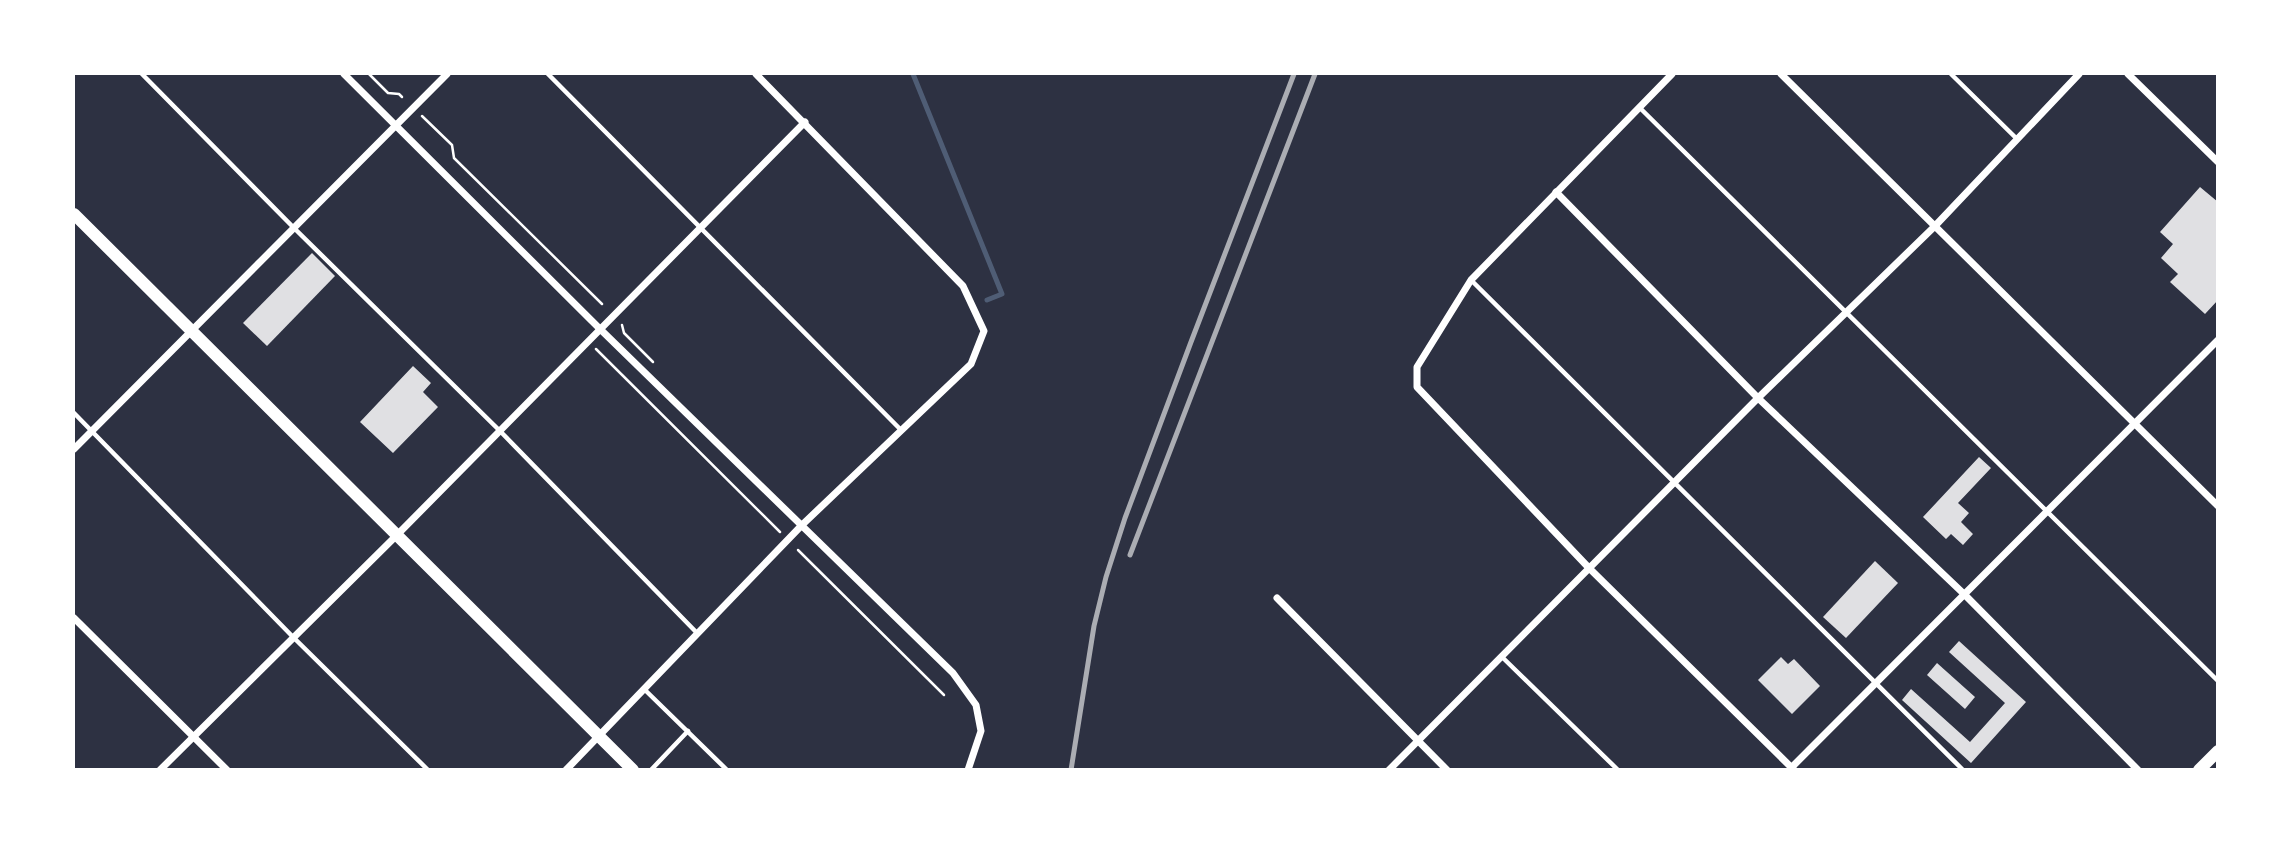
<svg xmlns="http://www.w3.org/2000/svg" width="2291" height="843" font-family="Ubuntu,sans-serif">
  <rect width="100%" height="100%" fill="#2d3142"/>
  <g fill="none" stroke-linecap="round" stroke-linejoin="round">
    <!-- stream -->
    <polyline stroke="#4f5d75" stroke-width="5" points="913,74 1002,294 987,300"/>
  </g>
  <!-- building -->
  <g fill="#e0e0e3">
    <polygon points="2200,187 2218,202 2218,300 2205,314 2170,282 2178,274 2161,258 2173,244 2160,232"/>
    <polygon points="312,253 335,276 267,346 243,323"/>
    <polygon points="413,366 431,383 423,392 438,407 393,453 360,422"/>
    <polygon points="1979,457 1991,468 1958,503 1969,513 1961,522 1973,534 1963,545 1951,534 1946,539 1923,517"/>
    <polygon points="1875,561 1898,583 1846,638 1823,617"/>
    <polygon points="1959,641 2026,702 1971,763 1902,700 1911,689 1970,742 2005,703 1949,652"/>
    <polygon points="1781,657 1788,664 1794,659 1820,686 1792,714 1758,680"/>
    <polygon points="1937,663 1975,697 1965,709 1927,675"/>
  </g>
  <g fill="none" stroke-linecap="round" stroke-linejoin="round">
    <!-- path -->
    <g stroke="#fff" stroke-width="2.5">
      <polyline points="369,74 388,93 399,94 402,97"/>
      <polyline points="422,116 452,145 454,158 602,304"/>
      <polyline points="622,325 624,333 653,362"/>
      <polyline points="596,349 780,532"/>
      <polyline points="798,550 944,695"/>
    </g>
    <!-- service -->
    <g stroke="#fff" stroke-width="4.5">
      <polyline points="142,74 294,228 499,430 697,633"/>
      <polyline points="548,74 901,430"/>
      <polyline points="1951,74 2017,139"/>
      <polyline points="1639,107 2218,681"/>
      <polyline points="1471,280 1963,770"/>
      <polyline points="74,413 293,637 428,770"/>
      <polyline points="1501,656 1618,770"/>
      <polyline points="644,689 727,770"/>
      <polyline points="651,770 688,731"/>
    </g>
    <!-- minor -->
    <g stroke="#fff" stroke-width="7">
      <polyline points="344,74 599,328 953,673 976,705 981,731 968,770"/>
      <polyline points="1672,74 1471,280 1417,367 1417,387 1589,568 1794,770"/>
      <polyline points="1781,74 2218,506"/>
      <polyline points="2128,74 2218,162"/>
      <polyline points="1556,192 1758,398 1964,594 2138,770"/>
      <polyline points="74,449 447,74"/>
      <polyline points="1277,598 1447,770"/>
      <polyline points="74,618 227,770"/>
      <polyline points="1791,768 2218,340"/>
      <polyline points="160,770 397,535 805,122"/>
      <polyline points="566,770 802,525 971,364 984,331 963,286 756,74"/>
      <polyline points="1389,770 1758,398 1934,227 2079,74"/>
    </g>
    <!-- tertiary -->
    <polyline stroke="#fff" stroke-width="12" points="74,214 633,770"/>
    <!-- secondary -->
    <polyline stroke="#fff" stroke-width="12" points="2199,770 2218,751"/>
    <!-- rail -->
    <g stroke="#abadb3" stroke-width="5">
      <polyline points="1130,555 1315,74"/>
      <polyline points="1071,770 1094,626 1106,577 1125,518 1191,342 1294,74"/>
    </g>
  </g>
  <!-- border -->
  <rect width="2291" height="843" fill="none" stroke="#ffffff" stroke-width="150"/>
</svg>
